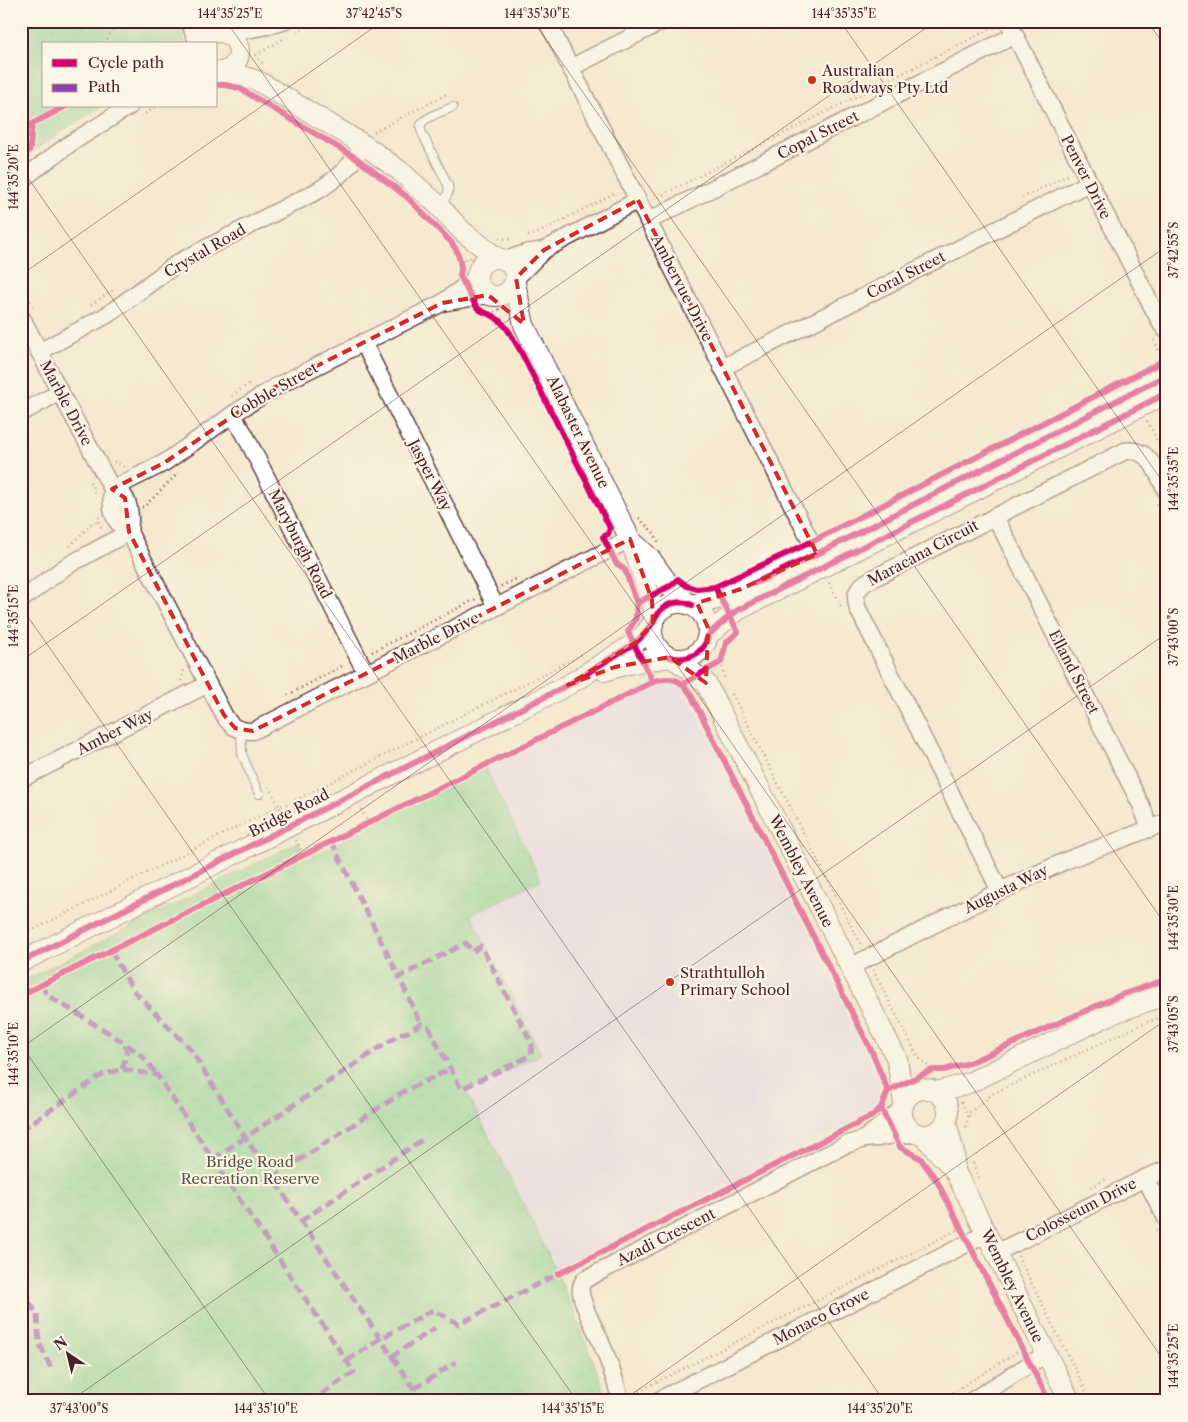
<svg xmlns="http://www.w3.org/2000/svg" width="1188" height="1422" font-family="'Libre Caslon Text',serif">
  <defs>
    <pattern id="park-crowns" width="20" height="18" patternUnits="userSpaceOnUse" patternTransform="scale(1.25)"><rect width="20" height="18" fill="#7fd192"/><path d="M2 6a3 3 0 1 1 6 0M12 15a3 3 0 1 1 6 0" fill="none" stroke="#6fb37e"/></pattern>
  </defs>
  <rect width="100%" height="100%" fill="#fcf5e5"/>
  <filter id="ink" filterUnits="userSpaceOnUse"><feTurbulence type="fractalNoise" baseFrequency=".02" numOctaves="2"/><feDisplacementMap in="SourceGraphic" scale="10" xChannelSelector="R" yChannelSelector="G"/><feConvolveMatrix kernelMatrix="1 2 1 2 8 2 1 2 1" color-interpolation-filters="sRGB"/></filter>
  <filter id="wash" filterUnits="userSpaceOnUse"><feTurbulence type="fractalNoise" baseFrequency=".0096" numOctaves="4" result="noise"/><feDisplacementMap in="SourceGraphic" scale="20" xChannelSelector="R" yChannelSelector="G"/><feGaussianBlur stdDeviation="1.12" result="paint"/><feColorMatrix in="noise" values="0 0 0 0 0 0 0 0 0 0 0 0 0 0 0 0 0 1.4 0 .05"/><feComposite in="paint" operator="in"/></filter>
  <g filter="url(#wash)">
    <rect width="100%" height="100%" fill="#f4e9ce"/>
    <!-- built -->
    <polygon fill="#e0d4f4" points="665,679 675,680 685,687 868,1050 877,1074 882,1100 881,1105 873,1112 556,1269 466,1092 541,1054 471,915 541,880 485,768"/>
    <!-- park -->
    <g fill="url(#park-crowns)" stroke="#64785e">
      <polygon points="21,21 177,21 185,41 184,44 44,44 44,106 103,106 57,134 26,157 21,157"/>
      <path d="M 485,768 L 541,880 L 471,915 L 541,1054 L 466,1092 C 517,1193 573,1293 607,1401 L 21,1401 L 21,982 L 298,842 L 307,859 Z"/>
    </g>
  </g>
  <g filter="url(#ink)">
    <g fill="none" stroke-linecap="round" stroke-linejoin="round">
      <!-- service casing -->
      <g stroke="#643d43" stroke-width="10">
        <g id="service">
          <path d="M 440,205 C 446,198 450,194 448,185 L 422,133 C 421,130 420,128 421,125 C 423,118 446,110 453,107"/>
          <polyline points="241,730 242,754 259,794"/>
        </g>
      </g>
      <!-- minor casing -->
      <g stroke="#643d43" stroke-width="19">
        <g id="minor">
          <polyline points="189,21 198,44"/>
          <polyline points="204,21 218,32"/>
          <polyline points="547,21 817,554"/>
          <polyline points="1008,21 1161,324 1167,331"/>
          <path d="M 227,33 C 247,29 266,28 286,21"/>
          <polyline points="570,68 663,21"/>
          <polyline points="21,180 71,143 130,106"/>
          <polyline points="648,221 1015,35"/>
          <polyline points="505,260 526,253 544,250 638,200"/>
          <polyline points="516,278 544,250"/>
          <polyline points="447,302 488,295"/>
          <path d="M 21,316 L 60,392 L 112,489 C 110,507 112,523 129,532 L 224,715 C 231,728 239,731 253,731 L 630,539"/>
          <polyline points="363,342 496,607"/>
          <path d="M 39,352 L 107,315 L 179,262 L 319,190 C 339,177 351,166 364,145"/>
          <polyline points="722,368 1089,183"/>
          <polyline points="21,413 60,392"/>
          <polyline points="232,415 244,433 366,673"/>
          <polyline points="112,489 164,463 232,415 275,387 442,303 477,277"/>
          <path d="M 112,489 C 115,490 118,491 120,492 C 131,500 131,521 129,532"/>
          <polyline points="995,516 1142,807 1150,829"/>
          <polyline points="21,600 65,567 129,532"/>
          <polyline points="21,779 208,684"/>
          <path d="M 1000,891 L 858,609 C 854,596 855,591 866,582 L 1125,451 C 1151,447 1157,474 1167,493"/>
          <polyline points="850,967 1000,891 1065,861 1167,822"/>
          <polyline points="864,1139 902,1109"/>
          <polyline points="1145,1178 1167,1220"/>
          <polyline points="996,1253 1145,1178 1167,1169"/>
          <path d="M 621,1401 C 615,1379 608,1358 599,1338 C 593,1324 584,1309 581,1294 C 580,1288 581,1285 584,1280 L 845,1145 L 864,1139 L 878,1138 L 894,1135 L 917,1134"/>
          <polyline points="657,1401 986,1234"/>
          <polyline points="971,1401 1046,1354"/>
        </g>
      </g>
      <!-- tertiary casing -->
      <g stroke="#643d43" stroke-width="22">
        <g id="tertiary">
          <path d="M 200,44 C 217,16 252,43 234,65 C 230,70 223,72 216,72"/>
          <polyline points="225,71 258,81 364,145 400,171 439,206 462,231 497,258"/>
          <circle cx="496" cy="277" r="19"/>
          <polyline points="515,283 524,325 630,539 650,596 654,619"/>
          <polyline points="635,544 650,558 670,586 688,604"/>
          <circle cx="680" cy="631" r="28"/>
          <polyline points="692,605 717,599 741,589 817,554 1167,375"/>
          <polyline points="708,635 738,610 1167,393"/>
          <path d="M 674,659 C 686,666 695,675 706,683 L 897,1059 L 904,1103"/>
          <path d="M 605,671 C 626,663 648,660 670,657"/>
          <polyline points="21,962 568,685 635,643 643,636 653,623"/>
          <circle cx="925" cy="1112" r="23"/>
          <polyline points="937,1092 969,1083 1109,1015 1167,994"/>
          <polyline points="946,1122 954,1153 955,1171"/>
          <polyline points="924,1136 955,1171 1070,1401"/>
        </g>
      </g>
      <!-- path -->
      <g stroke="#643d43" stroke-width="2.5" stroke-dasharray="1 4" stroke-linecap="butt">
        <polyline points="676,30 692,21"/>
        <polyline points="297,32 317,21"/>
        <polyline points="105,44 116,21"/>
        <polyline points="255,55 263,64"/>
        <polyline points="256,55 283,39"/>
        <polyline points="21,114 32,124"/>
        <polyline points="141,116 158,106"/>
        <polyline points="374,132 449,93"/>
        <polyline points="1022,198 1070,174"/>
        <polyline points="654,199 994,27"/>
        <polyline points="528,236 536,234 617,192"/>
        <polyline points="499,238 514,240"/>
        <polyline points="460,261 471,257"/>
        <polyline points="21,283 33,306"/>
        <polyline points="91,305 113,290"/>
        <polyline points="490,315 504,306"/>
        <polyline points="1154,340 1163,359"/>
        <polyline points="232,396 242,388 252,383"/>
        <polyline points="1147,421 1162,450"/>
        <polyline points="114,462 123,466 124,467"/>
        <polyline points="90,482 96,495"/>
        <polyline points="1156,504 1167,525"/>
        <polyline points="142,507 144,507 178,473"/>
        <polyline points="99,517 98,521 103,530"/>
        <polyline points="639,518 654,533 659,543"/>
        <polyline points="70,546 91,524 98,521"/>
        <polyline points="829,583 841,607"/>
        <polyline points="501,586 518,578"/>
        <polyline points="372,652 476,599"/>
        <polyline points="721,662 725,680"/>
        <polyline points="713,668 721,662 726,643"/>
        <polyline points="181,681 184,670"/>
        <polyline points="732,694 861,945"/>
        <polyline points="288,695 344,665 345,666"/>
        <polyline points="361,809 368,823"/>
        <polyline points="282,813 279,806 288,804 585,653"/>
        <polyline points="296,840 304,855"/>
        <polyline points="21,936 279,806 269,787"/>
        <polyline points="873,970 918,1057 932,1070"/>
        <polyline points="961,1102 969,1116"/>
        <polyline points="966,1127 969,1113 994,1093 1142,1024 1167,1015"/>
        <polyline points="973,1163 980,1181"/>
        <polyline points="1091,1187 1109,1178"/>
        <polyline points="1156,1230 1167,1251"/>
        <polyline points="1018,1256 1091,1401"/>
        <polyline points="635,1394 635,1393 961,1228"/>
        <polyline points="940,1401 1023,1348"/>
      </g>
      <!-- service -->
      <use href="#service" stroke="#fff" stroke-width="8"/>
      <!-- minor -->
      <use href="#minor" stroke="#fff" stroke-width="16"/>
      <!-- tertiary -->
      <use href="#tertiary" stroke="#fff" stroke-width="20"/>
      <!-- quiet -->
      <g stroke="#8e44ad" stroke-width="5" stroke-dasharray="10 5" stroke-linecap="butt">
        <polyline points="331,841 399,977"/>
        <polyline points="111,951 133,990 191,1050 245,1137 414,1389 411,1401"/>
        <polyline points="42,985 47,995 125,1043 143,1057 157,1075"/>
        <polyline points="122,1069 127,1053 125,1043"/>
        <polyline points="21,1130 102,1075 122,1069 157,1075 354,1372 311,1401"/>
        <polyline points="213,1159 400,1034 408,1032 421,1024 429,1028 461,1089 524,1059 531,1054 532,1044 481,946 472,952 466,943 399,977 421,1024"/>
        <polyline points="272,1178 403,1092 450,1069"/>
        <polyline points="301,1221 425,1138"/>
        <polyline points="21,1290 37,1314 39,1343 51,1368"/>
        <polyline points="391,1357 435,1328"/>
        <polyline points="347,1361 380,1339 433,1310 459,1324 558,1274"/>
        <polyline points="414,1389 456,1362"/>
      </g>
      <!-- cycleway casing -->
      <g stroke="#fcf5e5" stroke-width="9">
        <g id="cycleway">
          <path d="M 216,85 L 225,85 L 239,88 L 356,158 L 407,197 L 451,242 L 457,251 L 460,261 L 461,268 L 460,276 L 476,306 C 480,313 490,313 496,318 C 507,325 513,339 520,350 L 610,528 L 608,534 L 603,537 L 616,563 L 625,570 L 637,603 L 636,618 L 628,632 L 653,682"/>
          <polyline points="21,161 30,149 32,124 66,106"/>
          <polyline points="755,583 817,554 1167,375"/>
          <polyline points="637,603 670,586 678,579 687,586 697,589 715,587 811,542 1167,359"/>
          <path d="M 670,657 C 683,661 698,657 705,644 C 707,641 707,637 710,634 C 718,625 729,617 738,610 L 1167,393"/>
          <polyline points="683,684 721,662 726,643 738,632 715,587"/>
          <path d="M 21,962 L 568,685 L 635,643 C 641,638 646,632 651,625 C 654,621 655,616 659,612 C 668,602 681,600 692,605"/>
          <path d="M 21,995 L 657,680 C 674,677 679,679 690,693 L 872,1052 L 888,1091 L 881,1108 L 872,1116 L 558,1274"/>
          <polyline points="888,1091 932,1070 944,1070 969,1063 1121,995 1167,979"/>
          <polyline points="881,1108 900,1147 920,1158 937,1181 1049,1401"/>
        </g>
      </g>
      <!-- cycleway -->
      <use href="#cycleway" stroke="#d6006c" stroke-width="6"/>
    </g>
  </g>
  <!-- marked area -->
  <path d="M0 0H1188V1422H0ZM 638,200 L 817,554 L 741,589 L 697,603 L 708,628 L 706,683 L 670,657 L 615,667 L 568,685 L 635,643 L 653,623 L 652,600 L 630,539 L 253,731 L 235,728 L 224,715 L 129,532 L 125,498 L 112,489 L 164,463 L 275,387 L 442,303 L 488,295 L 524,324 L 516,278 L 544,250 Z" fill="#f4e9ce" fill-opacity=".55" fill-rule="evenodd"/>
  <path fill="none" stroke="#d62828" stroke-width="4" stroke-dasharray="10 6" stroke-linejoin="round" d="M 638,200 L 817,554 L 741,589 L 697,603 L 708,628 L 706,683 L 670,657 L 615,667 L 568,685 L 635,643 L 653,623 L 652,600 L 630,539 L 253,731 L 235,728 L 224,715 L 129,532 L 125,498 L 112,489 L 164,463 L 275,387 L 442,303 L 488,295 L 524,324 L 516,278 L 544,250 Z"/>
  <!-- ticks -->
  <path fill="none" stroke="#4a1f2b" stroke-width="1" stroke-opacity="0.45" d="M 226,21 L 1167,1365M 533,21 L 1167,927M 840,21 L 1167,488M 1147,21 L 1167,49M 21,168 L 884,1401M 21,275 L 383,21M 21,607 L 577,1401M 21,661 L 936,21M 21,1045 L 270,1401M 21,1048 L 1167,246M 70,1401 L 1167,633M 622,1401 L 1167,1019"/>
  <!-- markers -->
  <g fill="#c8321e" stroke="#fcf5e5" stroke-width="2">
    <circle cx="812" cy="80" r="5"/>
    <circle cx="670" cy="982" r="5"/>
  </g>
  <g text-anchor="middle" stroke-width="4.5" stroke-linejoin="round" paint-order="stroke">
    <!-- poi labels -->
    <g font-size="15" fill="#4a1f2b" stroke="#fcf5e5" text-anchor="start">
      <text x="822" y="76">Australian<tspan x="822" dy="17">Roadways Pty Ltd</tspan></text>
      <text x="680" y="978">Strathtulloh<tspan x="680" dy="17">Primary School</tspan></text>
    </g>
    <!-- street labels -->
    <g font-size="15" fill="#4a1f2b" stroke="#fcf5e5">
      <text transform="translate(818 135) rotate(-27)" y="5">Copal Street</text>
      <text transform="translate(1086 177) rotate(63)" y="5">Penver Drive</text>
      <text transform="translate(205 251) rotate(-30)" y="5">Crystal Road</text>
      <text transform="translate(906 275) rotate(-27)" y="5">Coral Street</text>
      <text transform="translate(682 288) rotate(63)" y="5">Ambervue Drive</text>
      <text transform="translate(274 391) rotate(-30)" y="5">Cobble Street</text>
      <text transform="translate(66 403) rotate(62)" y="5">Marble Drive</text>
      <text transform="translate(578 432) rotate(64)" y="5">Alabaster Avenue</text>
      <text transform="translate(430 475) rotate(63)" y="5">Jasper Way</text>
      <text transform="translate(300 544) rotate(63)" y="5">Maryburgh Road</text>
      <text transform="translate(923 553) rotate(-28)" y="5">Maracana Circuit</text>
      <text transform="translate(436 638) rotate(-27)" y="5">Marble Drive</text>
      <text transform="translate(1074 672) rotate(63)" y="5">Elland Street</text>
      <text transform="translate(115 732) rotate(-27)" y="5">Amber Way</text>
      <text transform="translate(289 813) rotate(-27)" y="5">Bridge Road</text>
      <text transform="translate(801 871) rotate(63)" y="5">Wembley Avenue</text>
      <text transform="translate(1006 889) rotate(-26)" y="5">Augusta Way</text>
      <text transform="translate(1081 1210) rotate(-27)" y="5">Colosseum Drive</text>
      <text transform="translate(666 1237) rotate(-27)" y="5">Azadi Crescent</text>
      <text transform="translate(1012 1286) rotate(64)" y="5">Wembley Avenue</text>
      <text transform="translate(821 1317) rotate(-27)" y="5">Monaco Grove</text>
    </g>
    <!-- park labels -->
    <g font-size="15" fill="#5a544a" stroke="#fcf5e5">
      <text x="250" y="1167">Bridge Road<tspan x="250" dy="17">Recreation Reserve</tspan></text>
    </g>
  </g>
  <!-- margin -->
  <rect width="1188" height="1422" fill="none" stroke="#fcf5e5" stroke-width="55"/>
  <!-- legend -->
  <rect x="42" y="42" width="175" height="65" fill="#fcf5e5" stroke="#b59f9b"/>
  <rect x="52" y="59" width="25" height="8" fill="#d6006c" stroke="#b59f9b"/>
  <text x="88" y="68" font-size="15" fill="#4a1f2b">Cycle path</text>
  <rect x="52" y="84" width="25" height="8" fill="#8e44ad" stroke="#b59f9b"/>
  <text x="88" y="92" font-size="15" fill="#4a1f2b">Path</text>
  <!-- north arrow -->
  <g transform="translate(68 1354) rotate(325)" stroke="#fcf5e5" stroke-width="4" paint-order="stroke">
  <path d="M0-4L9 19L0 12L-9 19Z" fill="#4a1f2b"/>
  <text y="-8" font-size="14" font-weight="bold" text-anchor="middle" fill="#4a1f2b">N</text>
  </g>
  <rect x="28" y="28" width="1132" height="1366" fill="none" stroke="#4a1f2b" stroke-width="2"/>
  <g font-size="12" text-anchor="middle" fill="#4a1f2b">
    <text x="230" y="18">144°35'25"E</text>
    <text x="374" y="18">37°42'45"S</text>
    <text x="537" y="18">144°35'30"E</text>
    <text x="844" y="18">144°35'35"E</text>
    <text transform="translate(14 177) rotate(-90)" y="4">144°35'20"E</text>
    <text transform="translate(1174 250) rotate(-90)" y="4">37°42'55"S</text>
    <text transform="translate(1174 479) rotate(-90)" y="4">144°35'35"E</text>
    <text transform="translate(14 616) rotate(-90)" y="4">144°35'15"E</text>
    <text transform="translate(1174 637) rotate(-90)" y="4">37°43'00"S</text>
    <text transform="translate(1174 918) rotate(-90)" y="4">144°35'30"E</text>
    <text transform="translate(1174 1024) rotate(-90)" y="4">37°43'05"S</text>
    <text transform="translate(14 1054) rotate(-90)" y="4">144°35'10"E</text>
    <text transform="translate(1174 1356) rotate(-90)" y="4">144°35'25"E</text>
    <text x="79" y="1413">37°43'00"S</text>
    <text x="266" y="1413">144°35'10"E</text>
    <text x="573" y="1413">144°35'15"E</text>
    <text x="880" y="1413">144°35'20"E</text>
  </g>
</svg>
